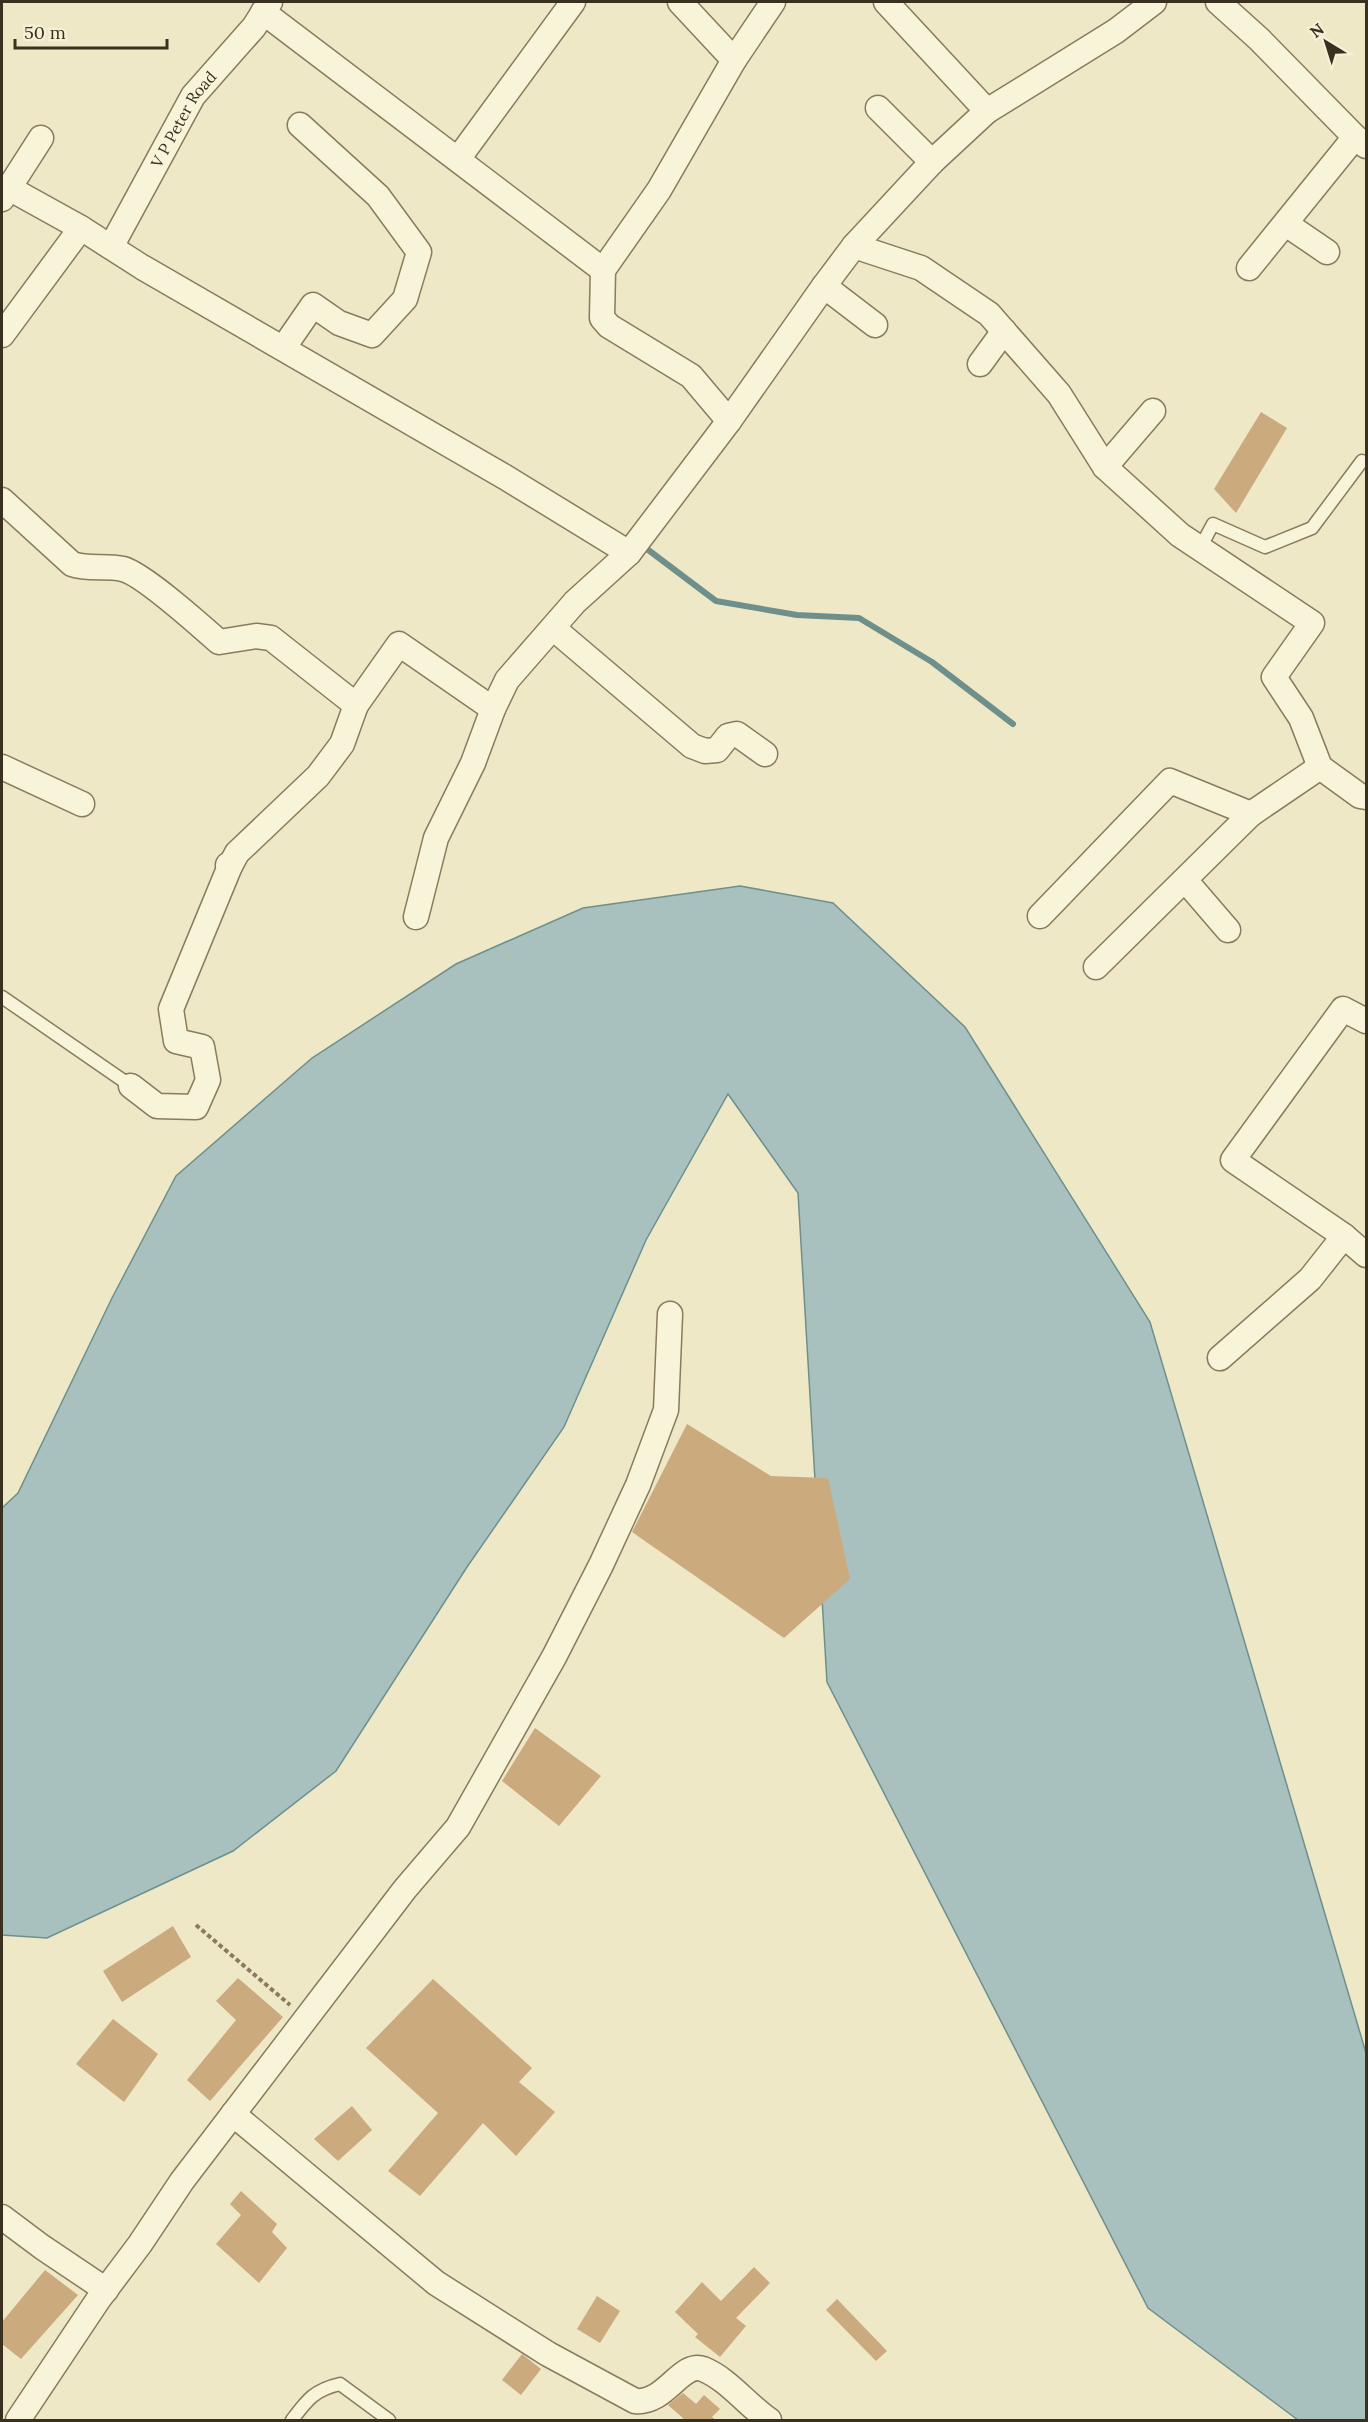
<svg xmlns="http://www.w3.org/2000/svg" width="1368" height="2422" font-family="Lora,serif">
  <rect width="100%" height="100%" fill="#eee8c7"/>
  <!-- water -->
  <polygon fill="#a8c1be" stroke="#6e908d" stroke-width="1.5" points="740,886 833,903 965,1027 1150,1322 1366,2053 1366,2420 1298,2420 1148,2308 827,1682 798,1193 728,1094 646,1240 564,1427 467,1567 336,1771 233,1851 47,1938 2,1935 2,1508 18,1493 112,1298 176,1176 312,1058 456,964 583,908"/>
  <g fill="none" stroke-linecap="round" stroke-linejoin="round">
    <!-- stream -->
    <polyline stroke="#6e908d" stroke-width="6" points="643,546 716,601 797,615 859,618 932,662 1013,724"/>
  </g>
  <!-- building -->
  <g fill="#cbaa7e">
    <polygon points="1261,412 1287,428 1236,513 1214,489"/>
    <polygon points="687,1424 771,1476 828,1478 850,1579 784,1638 632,1532"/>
    <polygon points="535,1728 601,1776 559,1826 502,1781"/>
    <polygon points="173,1926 191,1957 122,2002 103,1971"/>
    <polygon points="238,1978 283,2017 210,2101 187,2080 236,2020 216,2001"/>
    <polygon points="433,1979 532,2068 519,2082 555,2112 516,2156 483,2123 420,2196 388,2171 438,2113 366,2048"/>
    <polygon points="113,2019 158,2054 124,2102 76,2064"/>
    <polygon points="352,2106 372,2130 338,2161 314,2139"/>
    <polygon points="241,2191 277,2224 272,2232 287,2248 259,2283 216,2244 241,2215 230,2204"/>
    <polygon points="754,2267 770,2283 736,2318 746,2326 720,2357 695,2337 698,2334 675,2312 702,2282 721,2301"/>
    <polygon points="45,2270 78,2295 21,2359 2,2344 2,2322"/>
    <polygon points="597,2296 620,2311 600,2343 577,2329"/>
    <polygon points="837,2299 887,2351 876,2361 826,2310"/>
    <polygon points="522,2354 541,2369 521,2395 502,2380"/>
    <polygon points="683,2393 696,2404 704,2395 720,2409 712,2417 717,2421 681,2421 683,2418 668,2405"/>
  </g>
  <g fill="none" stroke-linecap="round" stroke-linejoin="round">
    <!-- service casing -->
    <g stroke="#897b5c" stroke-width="15">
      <g id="service">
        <polyline points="1200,548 1213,524 1265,547 1312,528 1362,461"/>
        <polyline points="2,997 131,1086"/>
        <path d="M 292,2420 C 307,2400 314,2390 340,2384 L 389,2420"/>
      </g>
    </g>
    <!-- minor casing -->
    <g stroke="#897b5c" stroke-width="27">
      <g id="minor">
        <polyline points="680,2 734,60"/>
        <polyline points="886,2 987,111"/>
        <polyline points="1218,2 1259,39 1355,137 1366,146"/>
        <polyline points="263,12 603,270"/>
        <polyline points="878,108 932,162"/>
        <polyline points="458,159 573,2"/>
        <polyline points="2,189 16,192 81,228 142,267 505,477 629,553"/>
        <polyline points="2,199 41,138"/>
        <polyline points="1286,224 1327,252"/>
        <polyline points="854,246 921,268 989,314 1059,394 1105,467 1180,535 1312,623 1274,677 1301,718 1320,767 1360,796 1366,797"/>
        <path id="s1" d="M 111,247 L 193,96 L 254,27 L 270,2"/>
        <polyline points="1249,268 1355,137"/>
        <polyline points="824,286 875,325"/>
        <polyline points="2,335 81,228"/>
        <polyline points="284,347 313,305 339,323 372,335 405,299 419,252 378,196 300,125"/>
        <polyline points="980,364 1004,331"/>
        <polyline points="729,421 691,376 609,326 602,318 603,270 659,190 734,60 773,2"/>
        <polyline points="1105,467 1153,411"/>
        <path d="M 2,500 L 72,564 C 88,570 106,565 123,569 C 143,574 201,626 219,642 L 256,636 L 271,638 L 356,705 L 399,644 L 493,709"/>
        <polyline points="553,628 692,746 705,751 717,750 728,736 737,734 765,754"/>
        <polyline points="2,767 82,804"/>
        <polyline points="228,865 230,866 237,853 318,776 342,744 356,705"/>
        <polyline points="1185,880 1228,930"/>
        <polyline points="1040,916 1170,781 1251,814"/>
        <polyline points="416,917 436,838 473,763 493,709 507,680 575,602 629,553 729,421 824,286 854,246 932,162 987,111 1116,31 1154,2"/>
        <polyline points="1096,967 1251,814 1320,767"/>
        <polyline points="1366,1021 1343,1009 1233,1160 1344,1236 1366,1255"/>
        <polyline points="131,1086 157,1106 196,1107 208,1080 202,1047 176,1041 171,1009 230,866"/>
        <polyline points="1220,1358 1310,1279 1344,1236"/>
        <path d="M 233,2114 L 436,2283 L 548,2354 L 635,2401 C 666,2404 681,2361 703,2369 C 728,2379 747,2405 769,2420"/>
        <polyline points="2,2217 42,2247 106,2290"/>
        <polyline points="18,2420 98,2300 140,2244 182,2181 405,1889 458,1827 554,1657 601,1565 638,1485 666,1410 670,1314"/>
      </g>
    </g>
    <!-- path -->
    <polyline stroke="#897b5c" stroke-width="4" stroke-dasharray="4.5 3" stroke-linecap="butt" points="196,1925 290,2005"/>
    <!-- service -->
    <use href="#service" stroke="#f8f4da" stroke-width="12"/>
    <!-- minor -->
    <use href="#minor" stroke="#f8f4da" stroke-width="24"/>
  </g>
  <g text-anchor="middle" stroke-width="4.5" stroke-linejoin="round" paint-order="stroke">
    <!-- street labels -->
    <g font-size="16" fill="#3a3020" stroke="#f5f1d6">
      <text dy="6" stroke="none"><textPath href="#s1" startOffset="147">V P Peter Road</textPath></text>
    </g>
  </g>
  <!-- border -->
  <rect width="1368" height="2422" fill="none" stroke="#3a3020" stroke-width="6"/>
  <!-- north arrow -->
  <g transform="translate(1326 42) rotate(322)" stroke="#f5f1d6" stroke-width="4.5" paint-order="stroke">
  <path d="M0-4.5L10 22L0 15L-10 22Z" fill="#3a3020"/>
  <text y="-9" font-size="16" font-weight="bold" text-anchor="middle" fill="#3a3020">N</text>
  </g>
  <!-- scale -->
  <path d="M15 39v9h152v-9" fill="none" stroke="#3a3020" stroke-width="3"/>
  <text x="24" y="39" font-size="18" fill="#3a3020" stroke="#f5f1d6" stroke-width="4.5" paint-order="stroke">50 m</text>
</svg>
